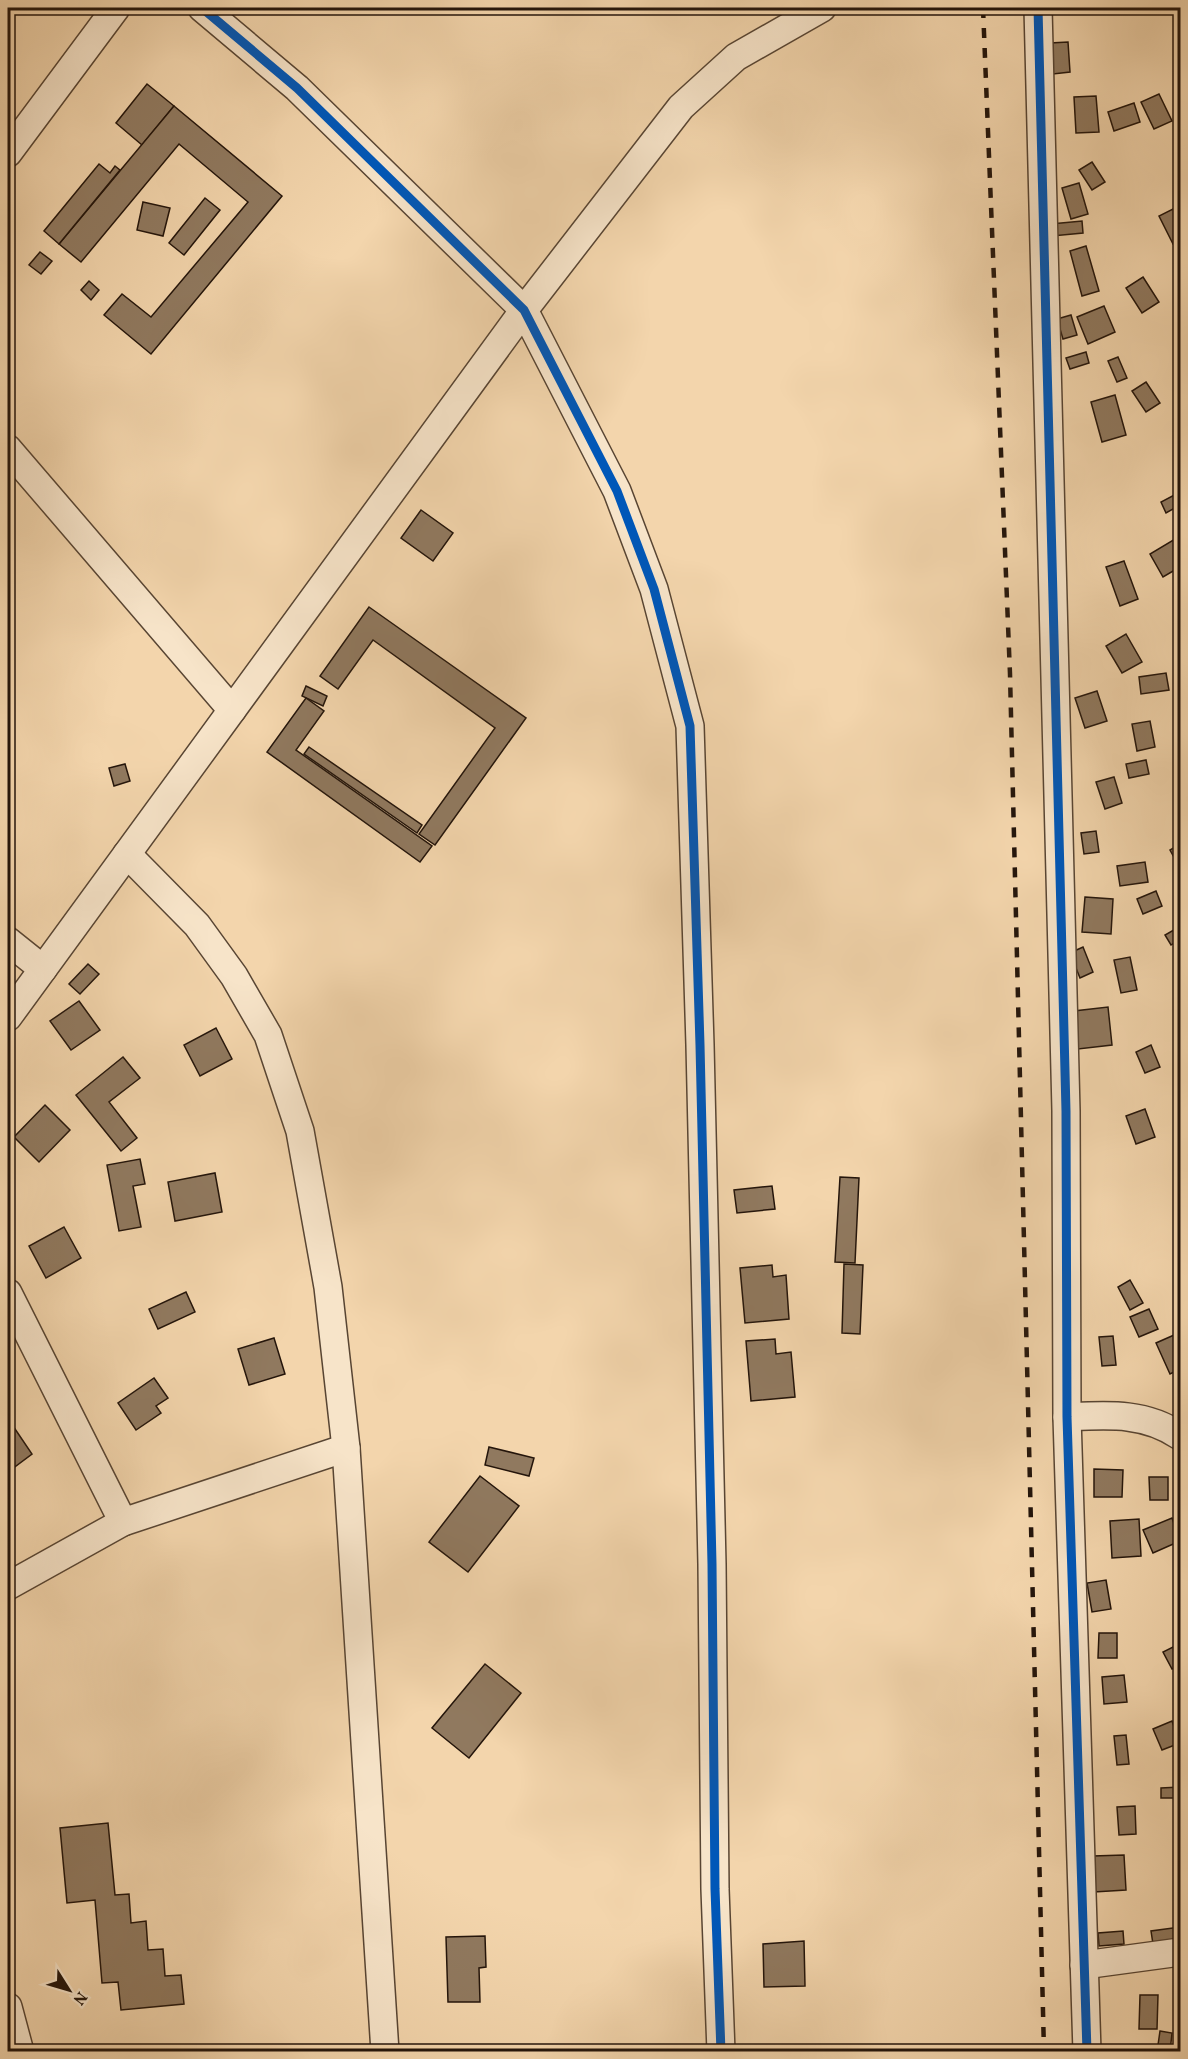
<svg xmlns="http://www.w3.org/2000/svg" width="1188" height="2059" font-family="Vollkorn,serif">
  <rect width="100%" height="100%" fill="#f3d5ac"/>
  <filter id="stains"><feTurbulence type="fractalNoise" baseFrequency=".00333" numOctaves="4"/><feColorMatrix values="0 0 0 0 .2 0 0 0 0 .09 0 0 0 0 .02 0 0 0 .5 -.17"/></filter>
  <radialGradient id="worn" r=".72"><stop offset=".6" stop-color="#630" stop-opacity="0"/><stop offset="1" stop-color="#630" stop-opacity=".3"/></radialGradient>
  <!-- building -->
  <g fill="#90795f" stroke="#24150b" stroke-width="1.5">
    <polygon points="1068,42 1070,72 1053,74 1050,43"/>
    <polygon points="147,84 174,106 142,145 116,123"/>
    <polygon points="1159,94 1172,121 1154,129 1141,102"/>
    <polygon points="1096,96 1099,132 1076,133 1074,97"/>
    <polygon points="1134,103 1140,122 1114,131 1108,112"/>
    <polygon points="174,106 282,196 151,354 104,315 122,294 151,317 248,202 179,144 81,262 59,244"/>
    <polygon points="1092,162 1105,182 1092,190 1079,170"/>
    <polygon points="99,164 110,173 115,166 120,170 59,244 44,231"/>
    <polygon points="1079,183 1088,214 1071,219 1062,188"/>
    <polygon points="205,198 220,210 184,255 169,243"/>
    <polygon points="143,202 170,208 163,236 137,230"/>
    <polygon points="1173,209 1180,225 1180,240 1173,244 1159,216"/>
    <polygon points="1082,221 1083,233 1052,236 1051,224"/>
    <polygon points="1086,246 1099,291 1082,296 1070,251"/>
    <polygon points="40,252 52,261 41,274 29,265"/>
    <polygon points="1143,277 1159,302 1142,313 1126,288"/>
    <polygon points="89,281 99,290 91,300 81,290"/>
    <polygon points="1104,306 1115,332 1088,344 1077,317"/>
    <polygon points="1071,315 1077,335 1063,339 1057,319"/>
    <polygon points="1086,352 1089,363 1070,369 1066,358"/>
    <polygon points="1118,357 1127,378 1117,382 1108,361"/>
    <polygon points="1146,382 1160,403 1146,412 1132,391"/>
    <polygon points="1115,395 1126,435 1102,442 1091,402"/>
    <polygon points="1180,492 1180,505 1166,513 1161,502"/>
    <polygon points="421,510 453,533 433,561 401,538"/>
    <polygon points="1180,536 1180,567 1163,577 1150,554"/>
    <polygon points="1124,561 1138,599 1120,606 1106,567"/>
    <polygon points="369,607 526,718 435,845 419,834 495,728 373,640 338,689 320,676"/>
    <polygon points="1126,634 1142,662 1122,673 1106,646"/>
    <polygon points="1166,673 1169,690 1141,694 1139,677"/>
    <polygon points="306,686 327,696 323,706 302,696"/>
    <polygon points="1097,691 1107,721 1085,728 1075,698"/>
    <polygon points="306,698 324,711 296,750 432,846 420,862 267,752"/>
    <polygon points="1150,721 1155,747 1137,751 1132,724"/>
    <polygon points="309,747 422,825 417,833 304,754"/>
    <polygon points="1146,760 1149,774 1129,778 1126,764"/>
    <polygon points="125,764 130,781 114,786 109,768"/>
    <polygon points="1114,777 1122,803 1105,809 1096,782"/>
    <polygon points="1096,831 1099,852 1084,854 1081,833"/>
    <polygon points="1180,844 1180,868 1170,850"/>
    <polygon points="1145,862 1148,882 1120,886 1117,866"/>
    <polygon points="1156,891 1162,906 1143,914 1137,899"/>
    <polygon points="1085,897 1113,899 1111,934 1082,932"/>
    <polygon points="1179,927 1180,939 1171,945 1165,935"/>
    <polygon points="1083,947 1093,972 1080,978 1070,953"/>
    <polygon points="1130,957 1137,990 1121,993 1114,960"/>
    <polygon points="88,964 99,974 80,994 69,984"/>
    <polygon points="79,1001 100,1030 71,1050 50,1021"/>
    <polygon points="1108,1007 1112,1045 1078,1049 1074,1011"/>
    <polygon points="216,1028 232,1059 200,1076 184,1045"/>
    <polygon points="1151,1045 1160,1067 1145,1073 1136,1052"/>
    <polygon points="123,1057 140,1078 109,1102 137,1138 121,1151 76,1095"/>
    <polygon points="45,1105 70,1130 39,1162 14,1137"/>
    <polygon points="1145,1109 1155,1137 1136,1144 1126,1116"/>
    <polygon points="140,1159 145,1184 133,1186 141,1227 119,1231 107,1165"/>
    <polygon points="215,1173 222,1212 175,1221 168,1182"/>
    <polygon points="840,1177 859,1178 855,1263 835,1262"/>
    <polygon points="772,1186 775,1209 737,1213 734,1190"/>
    <polygon points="64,1227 81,1258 46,1278 29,1246"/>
    <polygon points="844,1264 863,1265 860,1334 842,1333"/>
    <polygon points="772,1265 773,1277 786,1275 789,1319 745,1323 740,1268"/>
    <polygon points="1130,1280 1143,1303 1130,1310 1118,1287"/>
    <polygon points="186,1292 195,1312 158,1329 149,1309"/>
    <polygon points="1149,1309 1158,1329 1139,1337 1130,1317"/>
    <polygon points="1174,1335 1180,1350 1180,1369 1170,1374 1156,1343"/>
    <polygon points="1113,1336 1116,1365 1102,1366 1099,1337"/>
    <polygon points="274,1338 285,1374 249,1385 238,1349"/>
    <polygon points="775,1339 776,1354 791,1352 795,1397 751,1401 746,1341"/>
    <polygon points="154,1378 168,1398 156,1406 161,1413 136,1430 118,1403"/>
    <polygon points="11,1423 32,1454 8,1472 8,1426"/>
    <polygon points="489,1447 534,1458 529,1476 485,1465"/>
    <polygon points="1094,1469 1123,1470 1122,1497 1094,1497"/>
    <polygon points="480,1476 519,1506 468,1572 429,1542"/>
    <polygon points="1149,1477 1168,1477 1168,1500 1150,1500"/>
    <polygon points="1172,1518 1180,1541 1153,1553 1143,1530"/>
    <polygon points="1139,1519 1141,1556 1112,1558 1110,1521"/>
    <polygon points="1106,1580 1111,1609 1092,1612 1087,1583"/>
    <polygon points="1099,1633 1117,1633 1117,1658 1098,1658"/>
    <polygon points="1177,1645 1180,1652 1180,1665 1172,1669 1163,1652"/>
    <polygon points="485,1664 521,1693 469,1758 432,1728"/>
    <polygon points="1124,1675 1127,1702 1104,1704 1102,1677"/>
    <polygon points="1172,1721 1180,1743 1162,1750 1153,1729"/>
    <polygon points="1126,1735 1129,1764 1117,1765 1114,1736"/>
    <polygon points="1180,1787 1180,1798 1161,1798 1161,1788"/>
    <polygon points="1135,1806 1136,1834 1119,1835 1117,1807"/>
    <polygon points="108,1823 115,1895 129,1894 131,1923 146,1921 148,1950 163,1949 165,1976 181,1975 184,2004 121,2010 118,1982 102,1983 95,1900 67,1903 60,1828"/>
    <polygon points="1124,1855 1126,1890 1094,1892 1093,1856"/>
    <polygon points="1180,1927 1180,1940 1153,1944 1151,1931"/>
    <polygon points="1123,1931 1124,1944 1099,1946 1098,1933"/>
    <polygon points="485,1936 486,1967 479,1968 480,2002 448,2002 446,1937"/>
    <polygon points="804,1941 805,1986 764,1987 763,1944"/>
    <polygon points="1140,1995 1158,1995 1157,2029 1139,2029"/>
    <polygon points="1160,2031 1172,2033 1170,2052 1157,2052"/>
  </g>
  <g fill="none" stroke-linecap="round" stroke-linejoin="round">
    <!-- minor casing -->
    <g stroke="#584533" stroke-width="30">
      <g id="minor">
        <polyline points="202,8 297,88 524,310 617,491 654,589 690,726 700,1045 712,1564 715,1889 721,2052"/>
        <polyline points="1038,8 1066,1111 1067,1417 1087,2052"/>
        <polyline points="8,153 116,8"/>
        <polyline points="8,449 232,710"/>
        <polyline points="127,854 197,925 234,976 268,1035 300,1131 328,1287 346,1448 385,2052"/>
        <polyline points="8,941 43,969"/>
        <polyline points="8,1017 524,310 681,107 736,57 822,8"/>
        <polyline points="8,1293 123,1522"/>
        <path d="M 1067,1417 C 1108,1415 1145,1412 1180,1436"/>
        <polyline points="8,1586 123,1522 346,1448"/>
        <polyline points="1084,1965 1180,1952"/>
        <polyline points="8,2007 20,2052"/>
      </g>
    </g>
    <!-- minor -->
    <use href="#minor" stroke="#f7e4c9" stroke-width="27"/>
    <!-- rail -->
    <polyline stroke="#24150b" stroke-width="4.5" stroke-dasharray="10 10" stroke-linecap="butt" points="983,8 1010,674 1044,2052"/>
    <!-- cycleway casing -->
    <g stroke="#f7e4c9" stroke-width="13">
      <g id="cycleway">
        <polyline points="202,8 297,88 524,310 617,491 654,589 690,726 700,1045 712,1564 715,1889 721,2052"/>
        <polyline points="1038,8 1066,1111 1067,1417 1087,2052"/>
      </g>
    </g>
    <!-- cycleway -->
    <use href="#cycleway" stroke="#0057b8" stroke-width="9"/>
  </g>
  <!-- margin -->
  <rect width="1188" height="2059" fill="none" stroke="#f3d5ac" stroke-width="30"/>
  <rect x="9" y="9" width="1170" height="2041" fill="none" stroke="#24150b" stroke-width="3"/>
  <rect x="15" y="15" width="1158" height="2029" fill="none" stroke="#24150b" stroke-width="1.5"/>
  <!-- north arrow -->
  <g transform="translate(69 1990) rotate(127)" stroke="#f7e4c9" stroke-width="4.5" paint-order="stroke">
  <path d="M0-4.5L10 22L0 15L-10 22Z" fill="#24150b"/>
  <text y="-9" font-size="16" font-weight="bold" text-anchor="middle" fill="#24150b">N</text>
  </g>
  <rect width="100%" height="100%" filter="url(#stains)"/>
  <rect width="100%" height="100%" fill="url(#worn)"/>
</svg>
